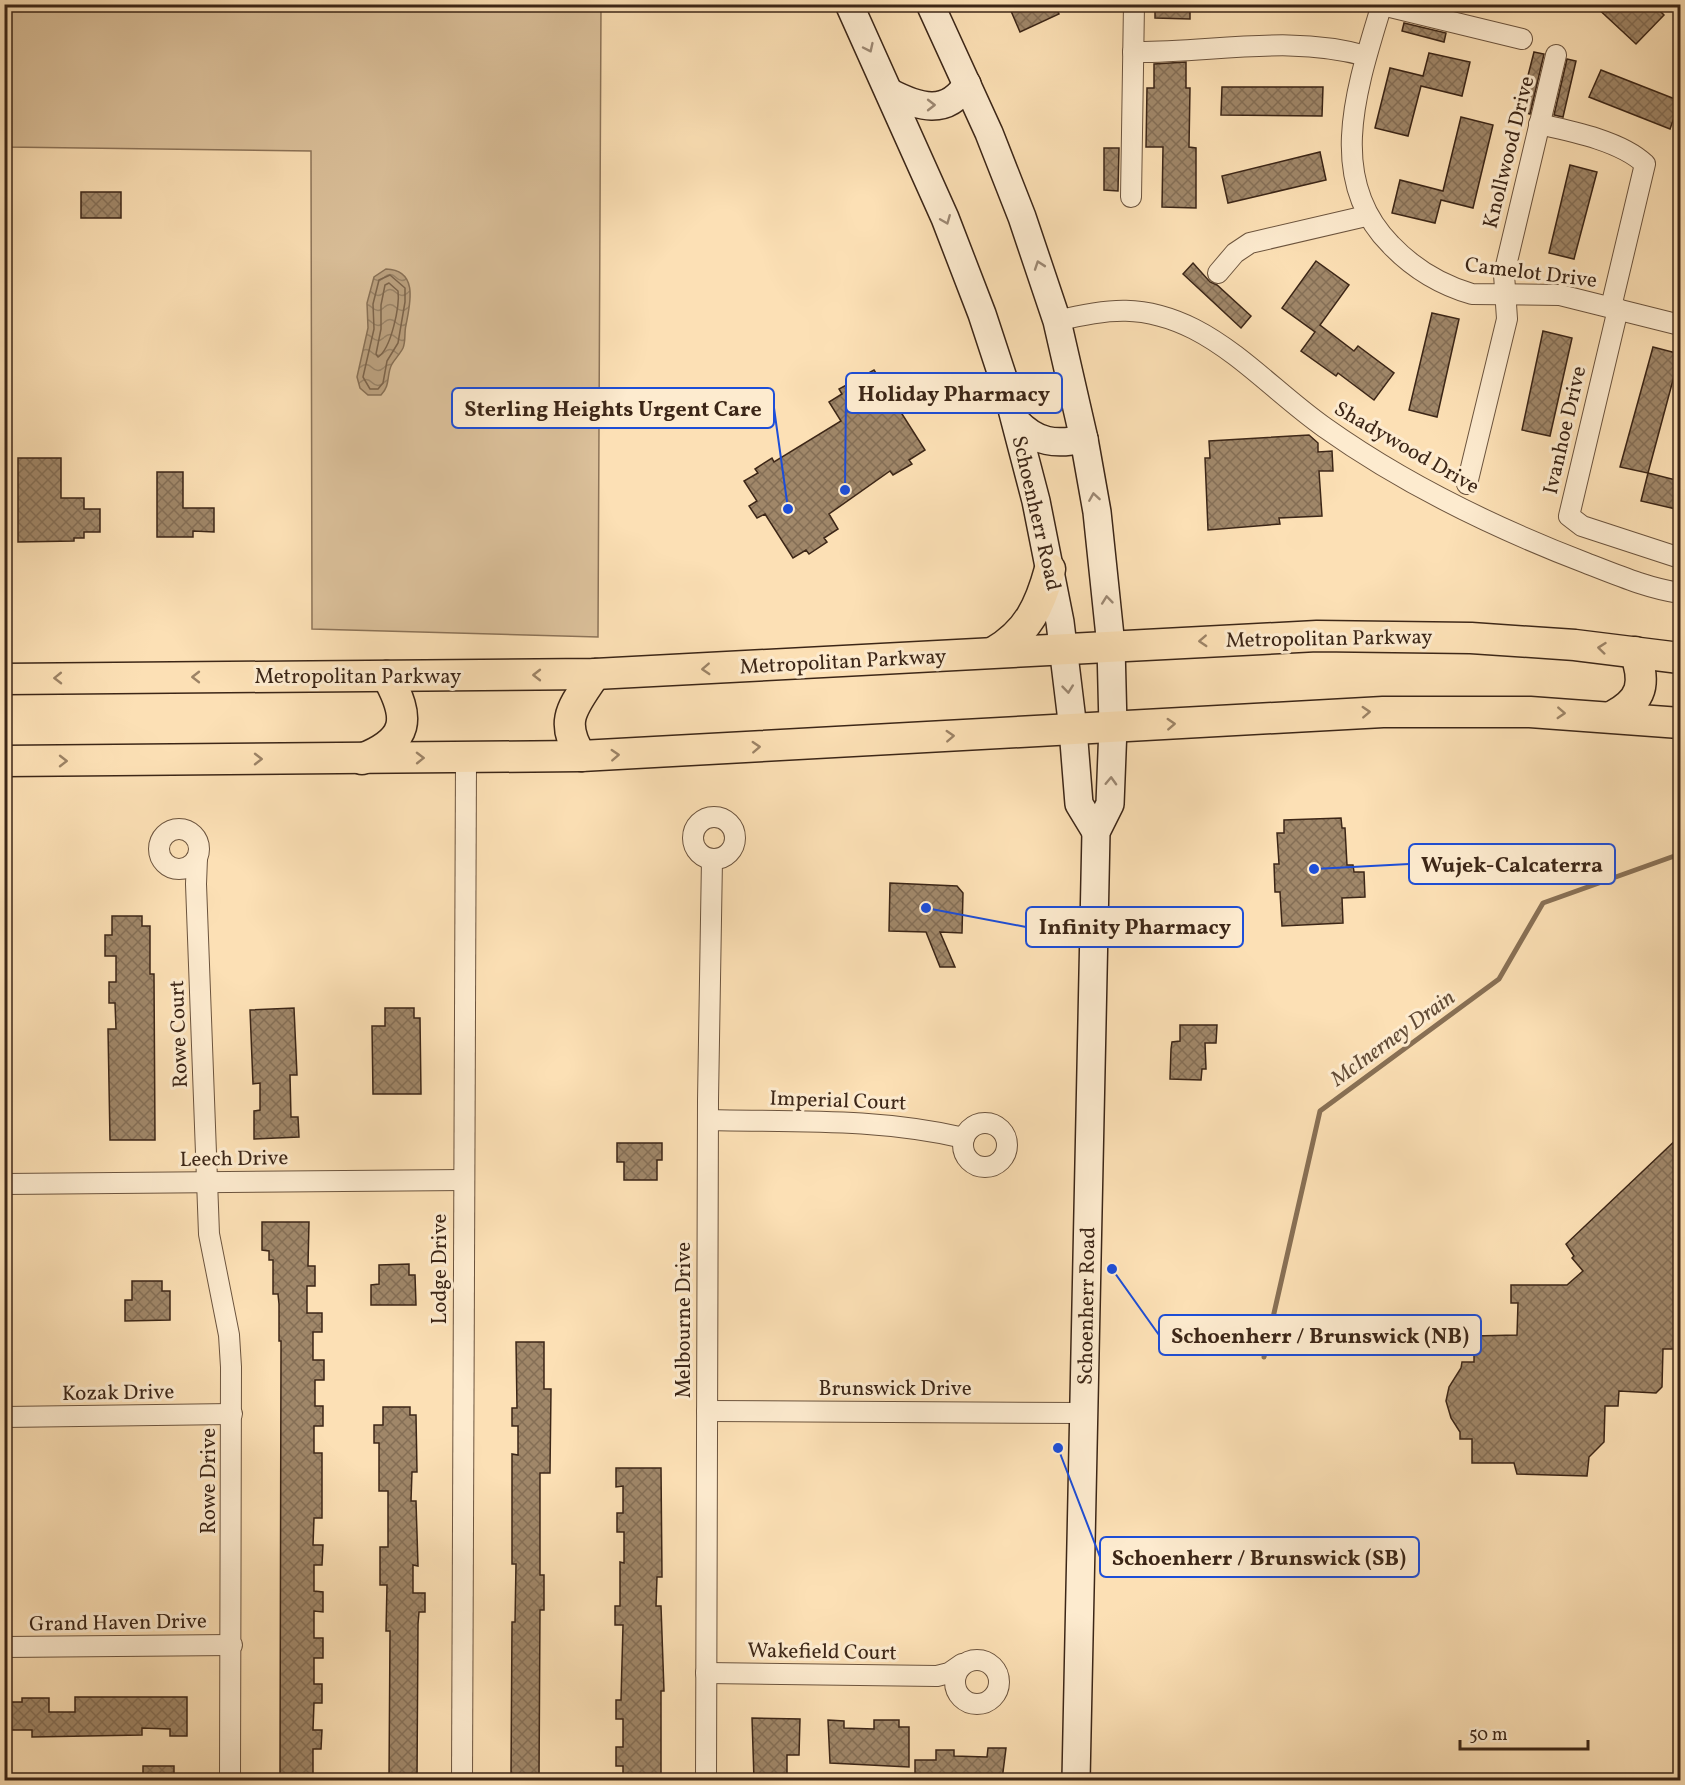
<svg xmlns="http://www.w3.org/2000/svg" width="1685" height="1785" font-family="Vollkorn,serif">
  <defs>
    <pattern id="water-waves" width="16" height="10" patternUnits="userSpaceOnUse" patternTransform="scale(1.5)"><rect width="16" height="10" fill="#bba17f"/><path d="M0 5q4-4 8 0t8 0" fill="none" stroke="#998367"/></pattern>
    <pattern id="building-cross-hatch" width="8" height="8" patternUnits="userSpaceOnUse" patternTransform="scale(1.5)"><rect width="8" height="8" fill="#a08769"/><path d="M0 0l8 8M0 8l8-8" fill="none" stroke="#846e55"/></pattern>
  </defs>
  <rect width="100%" height="100%" fill="#fce0b5"/>
  <filter id="stains"><feTurbulence type="fractalNoise" baseFrequency=".00333" numOctaves="4"/><feColorMatrix values="0 0 0 0 .2 0 0 0 0 .09 0 0 0 0 .02 0 0 0 .5 -.17"/></filter>
  <radialGradient id="worn" r=".72"><stop offset=".6" stop-color="#630" stop-opacity="0"/><stop offset="1" stop-color="#630" stop-opacity=".3"/></radialGradient>
  <!-- grass -->
  <polygon fill="#dbc09a" stroke="#8c7358" stroke-width="1.5" points="5,5 601,5 598,637 312,629 311,151 5,147"/>
  <!-- water -->
  <path fill="url(#water-waves)" stroke="#887055" stroke-width="1.5" d="M 386,269 C 419,270 410,304 406,325 C 404,333 406,341 403,348 C 400,354 395,359 392,364 C 386,375 391,385 381,395 L 368,395 L 360,388 L 357,377 L 368,328 L 367,303 L 374,277 Z"/>
  <g fill="none" stroke-linecap="round" stroke-linejoin="round">
    <!-- shore -->
    <g stroke="#7c644b" stroke-width="1.5">
      <polygon points="390,275 405,288 405,302 398,343 387,361 383,383 378,389 370,389 363,377 374,329 373,304 379,280"/>
      <path d="M 389,283 L 398,291 C 400,306 391,349 378,357 L 376,354 L 381,329 L 381,305 L 385,285 Z"/>
    </g>
    <!-- stream -->
    <polyline stroke="#887055" stroke-width="5" points="1264,1357 1320,1111 1499,979 1543,903 1680,854"/>
  </g>
  <!-- building -->
  <g fill="url(#building-cross-hatch)" stroke="#3c2617" stroke-width="1.5">
    <polygon points="1008,4 1054,4 1059,14 1020,32"/>
    <polygon points="1155,4 1190,4 1190,19 1155,18"/>
    <polygon points="1593,4 1653,4 1664,15 1636,44"/>
    <polygon points="1404,23 1446,33 1444,42 1402,31"/>
    <polygon points="1534,52 1544,54 1530,114 1519,111"/>
    <polygon points="1429,53 1470,62 1462,96 1421,86 1408,136 1375,128 1390,68 1423,76"/>
    <polygon points="1567,59 1576,61 1563,117 1554,115"/>
    <polygon points="1186,62 1186,88 1190,88 1189,147 1196,148 1196,208 1162,207 1163,147 1146,147 1147,88 1154,88 1154,64"/>
    <polygon points="1601,70 1680,101 1670,129 1589,97"/>
    <polygon points="1222,87 1323,87 1322,116 1221,115"/>
    <polygon points="1461,117 1493,125 1473,208 1441,200 1435,223 1392,213 1400,180 1443,191"/>
    <polygon points="1104,148 1119,148 1118,191 1104,190"/>
    <polygon points="1320,152 1326,180 1228,203 1222,176"/>
    <polygon points="1570,165 1597,172 1574,259 1549,253"/>
    <rect x="81" y="192" width="40" height="26"/>
    <polygon points="1316,261 1349,285 1320,325 1354,351 1358,346 1394,373 1374,400 1338,373 1336,376 1301,351 1315,332 1282,308"/>
    <polygon points="1193,263 1210,282 1217,285 1251,316 1241,328 1183,274"/>
    <polygon points="1432,313 1459,319 1437,417 1409,410"/>
    <polygon points="1543,331 1572,338 1550,436 1522,430"/>
    <polygon points="1653,347 1680,354 1648,473 1680,481 1680,510 1641,501 1648,473 1620,467"/>
    <polygon points="874,370 925,450 909,460 912,464 893,475 890,471 829,514 838,529 824,538 827,542 809,554 806,550 793,558 765,514 757,518 749,506 757,501 744,481 758,473 755,469 772,458 774,462 841,421 829,402 842,394 839,389"/>
    <polygon points="1309,435 1318,443 1318,452 1332,451 1333,471 1319,471 1322,516 1279,518 1280,524 1208,530 1205,458 1210,458 1209,441"/>
    <polygon points="18,458 61,458 61,498 84,498 84,509 100,509 100,532 84,532 84,538 74,538 74,541 18,542"/>
    <polygon points="157,472 183,472 183,508 214,508 214,532 193,531 193,537 157,537"/>
    <polygon points="1341,818 1342,828 1345,828 1347,865 1353,865 1354,872 1364,872 1365,897 1342,898 1343,923 1282,926 1280,892 1275,892 1274,864 1279,864 1277,833 1284,833 1284,820"/>
    <polygon points="890,883 957,886 963,893 962,933 940,932 955,967 940,967 926,932 889,931"/>
    <polygon points="112,916 142,916 142,926 150,926 150,974 154,974 155,1140 110,1140 108,1029 116,1029 115,1003 109,1003 109,982 116,982 116,956 105,956 105,935 112,935"/>
    <polygon points="294,1008 297,1075 290,1075 291,1117 298,1117 299,1137 254,1139 254,1111 260,1110 260,1083 253,1084 250,1010"/>
    <polygon points="385,1008 414,1008 414,1018 420,1018 421,1094 373,1094 372,1026 385,1026"/>
    <polygon points="1180,1025 1217,1025 1216,1043 1205,1043 1206,1069 1202,1069 1201,1080 1170,1079 1171,1049 1172,1042 1180,1041"/>
    <polygon points="1680,1136 1680,1320 1678,1349 1663,1349 1662,1387 1656,1393 1619,1391 1618,1406 1605,1406 1604,1442 1589,1457 1587,1476 1517,1474 1514,1463 1472,1463 1472,1439 1460,1439 1460,1432 1451,1418 1446,1401 1449,1387 1461,1368 1462,1362 1474,1362 1474,1336 1517,1335 1518,1303 1511,1303 1511,1285 1567,1285 1583,1271 1572,1258 1574,1256 1566,1244"/>
    <polygon points="617,1143 662,1143 662,1160 657,1160 657,1180 624,1180 624,1162 617,1162"/>
    <polygon points="262,1222 309,1222 308,1266 315,1266 315,1286 307,1286 307,1313 322,1313 322,1332 313,1332 313,1360 324,1360 324,1380 315,1380 315,1406 323,1406 323,1426 314,1426 314,1453 322,1453 322,1518 314,1518 313,1545 323,1545 322,1565 314,1565 314,1591 323,1592 323,1612 314,1611 314,1638 323,1638 323,1658 314,1658 314,1684 322,1684 322,1703 314,1703 313,1730 322,1730 321,1749 313,1749 313,1780 280,1780 281,1341 279,1341 279,1304 278,1294 273,1294 273,1260 269,1260 269,1251 262,1250"/>
    <polygon points="409,1264 409,1275 415,1275 416,1305 371,1305 371,1285 379,1284 379,1265"/>
    <polygon points="132,1281 162,1281 162,1291 170,1291 170,1320 125,1321 125,1300 132,1300"/>
    <polygon points="516,1342 544,1342 544,1389 551,1389 550,1473 540,1473 540,1575 544,1575 544,1610 540,1610 539,1780 511,1780 512,1622 515,1622 516,1564 512,1564 512,1454 518,1455 518,1426 512,1426 512,1408 517,1408"/>
    <polygon points="383,1407 410,1407 410,1415 416,1415 417,1472 412,1472 411,1501 416,1501 418,1566 413,1565 413,1593 425,1593 425,1612 419,1612 418,1624 417,1780 389,1780 390,1631 386,1631 387,1585 380,1585 380,1547 388,1547 388,1491 379,1491 379,1443 374,1443 374,1425 383,1425"/>
    <polygon points="616,1468 661,1468 662,1577 657,1577 656,1606 661,1606 664,1691 661,1691 661,1775 656,1775 656,1780 623,1780 623,1766 616,1766 616,1747 623,1747 623,1719 616,1719 616,1700 621,1700 623,1625 615,1625 615,1606 620,1606 620,1562 624,1563 624,1532 617,1532 617,1513 623,1513 623,1486 616,1487"/>
    <polygon points="75,1697 187,1697 187,1736 170,1736 170,1729 142,1728 142,1735 32,1737 32,1730 11,1730 11,1702 22,1702 22,1698 49,1698 49,1712 75,1712"/>
    <polygon points="752,1718 800,1719 799,1755 787,1755 787,1780 754,1780"/>
    <polygon points="828,1720 844,1721 844,1728 874,1729 874,1720 899,1720 899,1727 909,1727 909,1767 830,1763"/>
    <polygon points="988,1748 1006,1748 1002,1780 915,1780 915,1760 936,1760 936,1750 954,1750 954,1756 987,1757"/>
    <rect x="143" y="1766" width="31" height="14"/>
  </g>
  <g fill="none" stroke-linecap="round" stroke-linejoin="round">
    <!-- minor casing -->
    <g stroke="#6c543e" stroke-width="22">
      <g id="minor">
        <path d="M 1382,4 C 1358,84 1324,178 1391,245 C 1413,268 1441,285 1472,294 L 1560,295 L 1680,325"/>
        <polyline points="1382,5 1522,39"/>
        <path d="M 1133,52 C 1210,53 1291,34 1366,56"/>
        <path d="M 1539,124 C 1571,131 1621,141 1645,164 L 1611,307"/>
        <polyline points="1131,197 1134,4"/>
        <polyline points="1218,273 1235,253 1250,243 1366,216"/>
        <polyline points="1618,309 1569,516 1582,526 1680,558"/>
        <path d="M 1057,321 C 1108,308 1144,304 1194,329 C 1241,353 1280,396 1324,427 C 1404,484 1495,528 1586,563 C 1617,575 1647,588 1680,593"/>
        <polyline points="1467,484 1507,319 1504,274 1556,55"/>
        <circle cx="714" cy="838" r="21"/>
        <circle cx="179" cy="849" r="20"/>
        <polyline points="197,858 196,884 209,1234 229,1335 231,1367 230,1780"/>
        <path d="M 708,1120 C 797,1122 877,1118 964,1138"/>
        <circle cx="985" cy="1145" r="22"/>
        <polyline points="4,1184 464,1180"/>
        <polyline points="707,1411 1084,1413"/>
        <polyline points="4,1417 232,1414"/>
        <polyline points="4,1647 232,1645"/>
        <circle cx="977" cy="1682" r="22"/>
        <polyline points="706,1673 937,1676 949,1673 962,1664"/>
        <polyline points="462,1780 466,757"/>
        <polyline points="706,1780 708,1100 712,859"/>
      </g>
    </g>
    <!-- secondary casing -->
    <g stroke="#3c2617" stroke-width="30">
      <g id="secondary">
        <polyline points="849,4 945,218 982,314 1007,390 1036,501 1060,622 1073,729 1079,804 1096,832"/>
        <polyline points="930,4 989,133 1022,217 1057,321 1084,439 1097,512 1111,646 1113,727 1110,804 1096,832 1076,1780"/>
        <path d="M 889,92 C 918,107 947,117 967,84"/>
        <path d="M 1016,421 C 1037,443 1055,445 1084,439"/>
      </g>
    </g>
    <!-- primary casing -->
    <g stroke="#3c2617" stroke-width="33">
      <g id="primary">
        <path d="M 994,652 C 1028,632 1040,606 1050,569"/>
        <polyline points="4,679 595,674 1317,636 1471,638 1575,645 1680,658"/>
        <path d="M 1613,716 C 1643,700 1646,683 1635,652"/>
        <path d="M 581,756 C 558,720 574,706 595,674"/>
        <path d="M 362,759 C 409,740 411,719 387,676"/>
        <polyline points="4,761 581,756 1383,712 1530,712 1680,723"/>
      </g>
    </g>
    <!-- minor -->
    <use href="#minor" stroke="#fdebcf" stroke-width="20"/>
    <!-- secondary -->
    <use href="#secondary" stroke="#fdebcf" stroke-width="27"/>
    <!-- primary -->
    <use href="#primary" stroke="#fce0b5" stroke-width="30"/>
  </g>
  <!-- one-way arrows -->
  <defs><path id="oneway-chevron" d="M-2-3.5L2.5 0L-2 3.5" fill="none" stroke-width="1.6" stroke-linecap="round" stroke-linejoin="round" transform="scale(1.5)"/></defs>
  <g stroke="#9c8873">
    <use href="#oneway-chevron" transform="translate(869 48) rotate(65)"/>
    <use href="#oneway-chevron" transform="translate(931 105)"/>
    <use href="#oneway-chevron" transform="translate(946 220) rotate(68)"/>
    <use href="#oneway-chevron" transform="translate(1039 265) rotate(-109)"/>
    <use href="#oneway-chevron" transform="translate(1094 497) rotate(-99)"/>
    <use href="#oneway-chevron" transform="translate(1107 600) rotate(-96)"/>
    <use href="#oneway-chevron" transform="translate(1068 689) rotate(84)"/>
    <use href="#oneway-chevron" transform="translate(1111 781) rotate(-88)"/>
  </g>
  <g stroke="#9c8366">
    <use href="#oneway-chevron" transform="translate(1203 641) rotate(177)"/>
    <use href="#oneway-chevron" transform="translate(1602 648) rotate(-174)"/>
    <use href="#oneway-chevron" transform="translate(706 669) rotate(177)"/>
    <use href="#oneway-chevron" transform="translate(537 675) rotate(180)"/>
    <use href="#oneway-chevron" transform="translate(196 677) rotate(180)"/>
    <use href="#oneway-chevron" transform="translate(58 678) rotate(179)"/>
    <use href="#oneway-chevron" transform="translate(1366 712) rotate(-3)"/>
    <use href="#oneway-chevron" transform="translate(1561 713) rotate(3)"/>
    <use href="#oneway-chevron" transform="translate(1171 724) rotate(-3)"/>
    <use href="#oneway-chevron" transform="translate(950 736) rotate(-3)"/>
    <use href="#oneway-chevron" transform="translate(756 747) rotate(-3)"/>
    <use href="#oneway-chevron" transform="translate(615 755) rotate(-3)"/>
    <use href="#oneway-chevron" transform="translate(420 758) rotate(-1)"/>
    <use href="#oneway-chevron" transform="translate(258 759)"/>
    <use href="#oneway-chevron" transform="translate(63 761)"/>
  </g>
  <g text-anchor="middle" stroke-width="6" stroke-linejoin="round" paint-order="stroke">
    <!-- street labels -->
    <g font-size="21" fill="#3c2617" stroke="#fdebcf">
      <text transform="translate(1508 152) rotate(-76)" y="7">Knollwood Drive</text>
      <text transform="translate(1531 272) rotate(7)" y="7">Camelot Drive</text>
      <text transform="translate(1564 430) rotate(-77)" y="7">Ivanhoe Drive</text>
      <text transform="translate(1407 447) rotate(30)" y="7">Shadywood Drive</text>
      <text transform="translate(1037 513) rotate(77)" y="7">Schoenherr Road</text>
      <text transform="translate(1329 638) rotate(-1)" y="7">Metropolitan Parkway</text>
      <text transform="translate(843 661) rotate(-3)" y="7">Metropolitan Parkway</text>
      <text x="358" y="683">Metropolitan Parkway</text>
      <text transform="translate(178 1034) rotate(-92)" y="7">Rowe Court</text>
      <text transform="translate(838 1100) rotate(2)" y="7">Imperial Court</text>
      <text transform="translate(234 1158) rotate(-1)" y="7">Leech Drive</text>
      <text transform="translate(439 1269) rotate(-90)" y="7">Lodge Drive</text>
      <text transform="translate(1086 1306) rotate(-89)" y="7">Schoenherr Road</text>
      <text transform="translate(683 1320) rotate(-90)" y="7">Melbourne Drive</text>
      <text x="895" y="1395">Brunswick Drive</text>
      <text transform="translate(118 1392) rotate(-1)" y="7">Kozak Drive</text>
      <text transform="translate(208 1481) rotate(-90)" y="7">Rowe Drive</text>
      <text transform="translate(118 1622) rotate(-1)" y="7">Grand Haven Drive</text>
      <text transform="translate(822 1651) rotate(1)" y="7">Wakefield Court</text>
    </g>
    <!-- water labels -->
    <g font-size="22" font-style="italic" fill="#624b36" stroke="#fdebcf">
      <text transform="translate(1392 1037) rotate(-36)" y="8">McInerney Drain</text>
    </g>
  </g>
  <!-- callouts -->
  <path fill="none" stroke="#1d4ed8" stroke-width="2" d="M845 490L846 393M788 509L774 408M1314 869L1409 864M926 908L1026 927M1112 1269L1159 1335M1058 1448L1100 1557"/>
  <g fill="#1d4ed8" stroke="#fdebcf" stroke-width="2">
    <circle cx="845" cy="490" r="6"/>
    <circle cx="788" cy="509" r="6"/>
    <circle cx="1314" cy="869" r="6"/>
    <circle cx="926" cy="908" r="6"/>
    <circle cx="1112" cy="1269" r="6"/>
    <circle cx="1058" cy="1448" r="6"/>
  </g>
  <g fill="#fdebcf" stroke="#1d4ed8" stroke-width="2">
    <rect x="846" y="373" width="216" height="40" rx="6"/>
    <rect x="452" y="388" width="322" height="40" rx="6"/>
    <rect x="1409" y="844" width="206" height="40" rx="6"/>
    <rect x="1026" y="907" width="217" height="40" rx="6"/>
    <rect x="1159" y="1315" width="322" height="40" rx="6"/>
    <rect x="1100" y="1537" width="319" height="40" rx="6"/>
  </g>
  <g font-size="22" text-anchor="middle" font-weight="bold" fill="#3c2617">
    <text x="954" y="401">Holiday Pharmacy</text>
    <text x="613" y="416">Sterling Heights Urgent Care</text>
    <text x="1512" y="872">Wujek-Calcaterra</text>
    <text x="1135" y="934">Infinity Pharmacy</text>
    <text x="1320" y="1343">Schoenherr / Brunswick (NB)</text>
    <text x="1259" y="1565">Schoenherr / Brunswick (SB)</text>
  </g>
  <!-- margin -->
  <rect width="1685" height="1785" fill="none" stroke="#fce0b5" stroke-width="24"/>
  <rect x="6" y="6" width="1673" height="1773" fill="none" stroke="#3c2617" stroke-width="3"/>
  <rect x="12" y="12" width="1661" height="1761" fill="none" stroke="#3c2617" stroke-width="1.5"/>
  <!-- scale -->
  <path d="M1460 1740v9h128v-9" fill="none" stroke="#3c2617" stroke-width="3"/>
  <text x="1469" y="1740" font-size="18" fill="#3c2617" stroke="#fdebcf" stroke-width="4.5" paint-order="stroke">50 m</text>
  <rect width="100%" height="100%" filter="url(#stains)"/>
  <rect width="100%" height="100%" fill="url(#worn)"/>
</svg>
